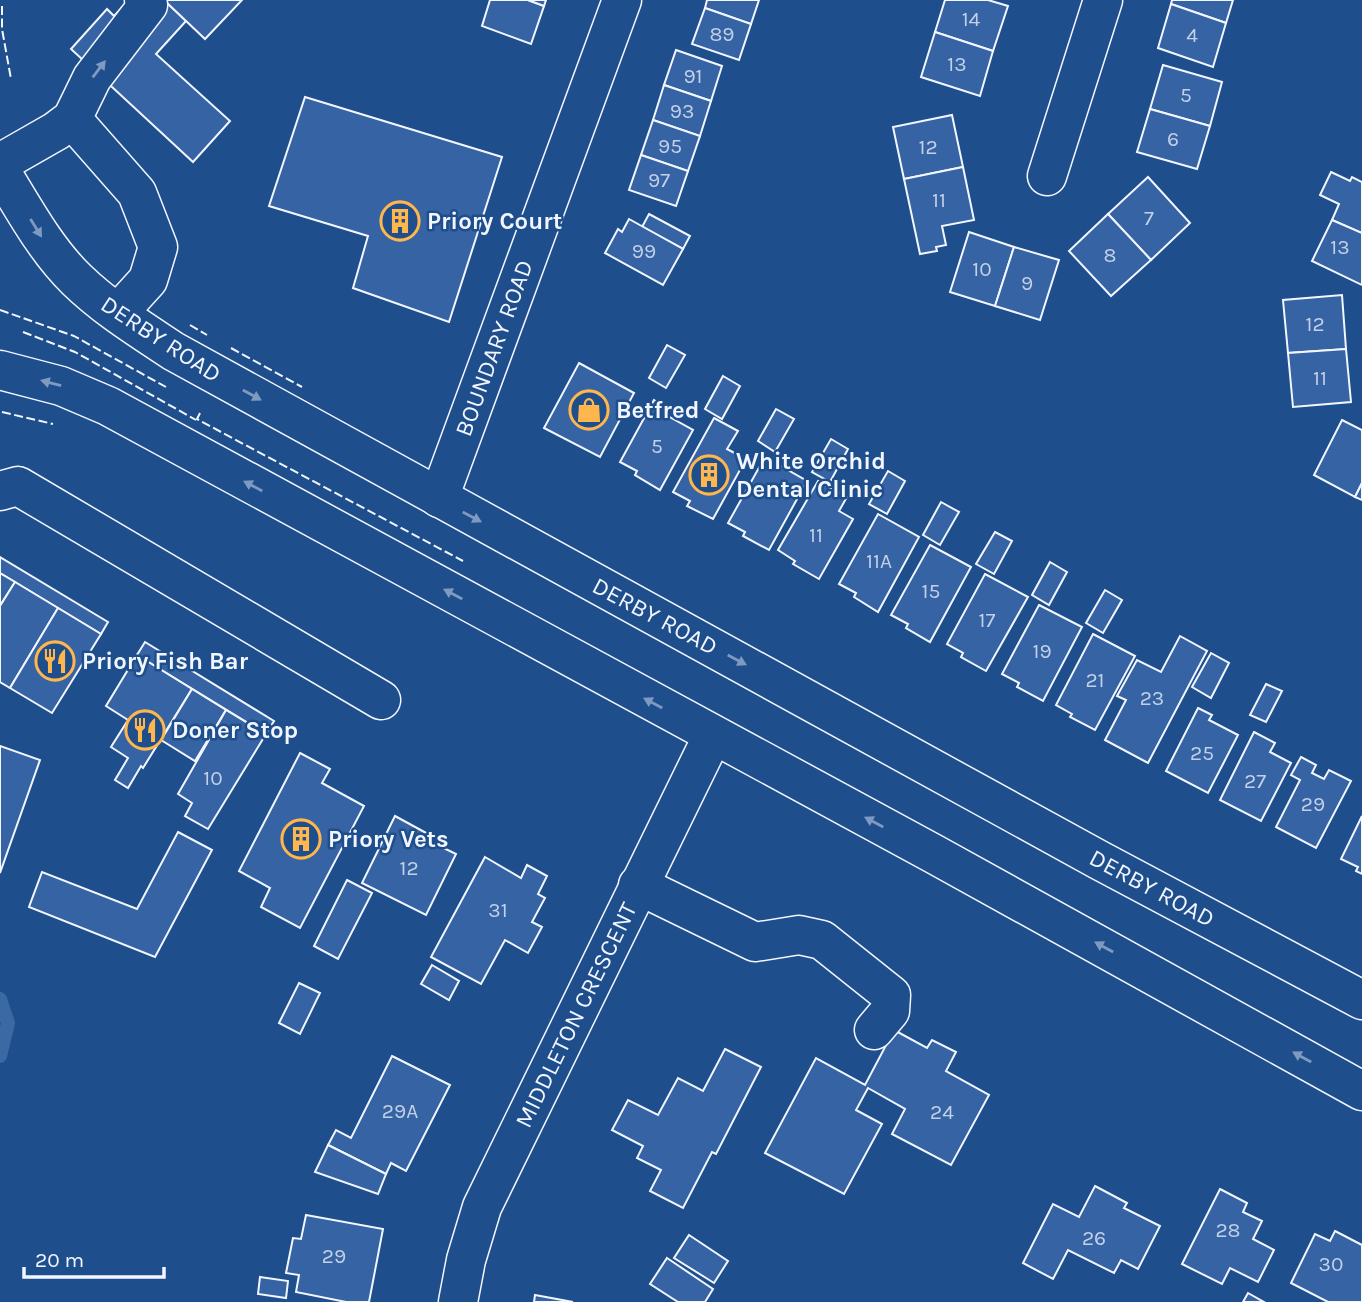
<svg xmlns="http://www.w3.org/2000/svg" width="1362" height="1302" font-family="Karla,sans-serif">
  <rect width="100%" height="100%" fill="#1f4e8c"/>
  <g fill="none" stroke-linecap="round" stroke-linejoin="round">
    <!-- stream -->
    <polyline stroke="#3b69a3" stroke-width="14" points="0,999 8,1023 0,1056"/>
  </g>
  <!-- building -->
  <g fill="#3563a3" stroke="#f2f6ff" stroke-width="2">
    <polygon points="129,0 164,0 186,21 156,54 230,121 193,162 71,49 107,9 114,16"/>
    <polygon points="164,0 242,0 205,39"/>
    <polygon points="490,0 528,0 544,6 531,44 482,26"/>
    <polygon points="528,0 546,0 544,6"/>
    <polygon points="707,0 759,0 751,24 705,8"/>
    <polygon points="945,0 988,0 1008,6 993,51 935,32"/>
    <polygon points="1172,0 1233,0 1226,23 1171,4"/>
    <polygon points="1171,4 1226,23 1213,67 1158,48"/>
    <polygon points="705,8 751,24 739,60 692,44"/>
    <polygon points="935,32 993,51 980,96 921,77"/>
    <polygon points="676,50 722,66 711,101 664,85"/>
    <polygon points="1163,65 1222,82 1210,126 1150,109"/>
    <polygon points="664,85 711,101 700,136 653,120"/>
    <polygon points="305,97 502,157 449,322 353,288 368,236 269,206"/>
    <polygon points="1150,109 1210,126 1197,169 1137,152"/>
    <polygon points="952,115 963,167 904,179 893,127"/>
    <polygon points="653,120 700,136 688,171 641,155"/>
    <polygon points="641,155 688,171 676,206 629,190"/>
    <polygon points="963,167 974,220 942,226 946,245 936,247 937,251 920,254 904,179"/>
    <polygon points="1331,172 1350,181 1352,177 1362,182 1362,233 1332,220 1339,204 1320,195"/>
    <polygon points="1148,177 1190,223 1151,260 1108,214"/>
    <polygon points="649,214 690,236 683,249 642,227"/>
    <polygon points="1108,214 1151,260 1111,296 1069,251"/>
    <polygon points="629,219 683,249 663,285 605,253 618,229 622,232"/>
    <polygon points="1332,220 1362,233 1362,285 1312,261"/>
    <polygon points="969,232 1014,247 995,306 950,292"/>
    <polygon points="1014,247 1059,260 1040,320 995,306"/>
    <polygon points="1342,295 1346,349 1288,353 1283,300"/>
    <polygon points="667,345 685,355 666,388 649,378"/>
    <polygon points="1346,349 1351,402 1293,407 1288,353"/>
    <polygon points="579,363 634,393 600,457 544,428"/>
    <polygon points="723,376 740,386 722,419 705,409"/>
    <polygon points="654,400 669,410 666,415 693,430 660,490 635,475 637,471 620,462"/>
    <polygon points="776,409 794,419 775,452 758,441"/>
    <polygon points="714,418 738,431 727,449 746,459 713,519 687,506 690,501 673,492"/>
    <polygon points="1342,420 1362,430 1362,483 1355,497 1314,475"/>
    <polygon points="831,439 848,449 830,482 812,472"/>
    <polygon points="765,457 807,481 769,550 743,536 745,532 728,523"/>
    <polygon points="888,471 905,481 887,514 869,504"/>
    <polygon points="818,481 847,497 839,511 853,519 819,579 793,564 795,561 778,550"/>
    <polygon points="1362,483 1362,500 1355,497"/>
    <polygon points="941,502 959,512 940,545 923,535"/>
    <polygon points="878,514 919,537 878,612 854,597 856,593 839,584"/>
    <polygon points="995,532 1012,541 994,574 976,564"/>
    <polygon points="930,545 971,567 930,642 906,628 908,624 891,615"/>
    <polygon points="0,557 108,622 101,634 0,573"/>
    <polygon points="1050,562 1067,572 1049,605 1032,595"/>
    <polygon points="0,573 15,582 0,606"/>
    <polygon points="985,574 1028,597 986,671 961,657 963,653 947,644"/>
    <polygon points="15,582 58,608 10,688 0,682 0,606"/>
    <polygon points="1105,590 1122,600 1103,633 1086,623"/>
    <polygon points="1039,605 1082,627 1043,701 1017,687 1019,683 1002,674"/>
    <polygon points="58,608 101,634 52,713 10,688"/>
    <polygon points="1093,634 1135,656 1095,730 1070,717 1072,714 1056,705"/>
    <polygon points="1180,636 1207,651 1148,763 1105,740 1126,700 1117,696 1137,660 1161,672"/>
    <polygon points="145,642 274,721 266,734 137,655"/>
    <polygon points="1211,653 1229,663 1211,698 1192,687"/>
    <polygon points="137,655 192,689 143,768 141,766 128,788 115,780 128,758 111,747 128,720 106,706"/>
    <polygon points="1266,684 1282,691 1266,722 1250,715"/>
    <polygon points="192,689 226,710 195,761 161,740"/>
    <polygon points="1198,708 1212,715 1209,720 1238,735 1208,793 1166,771"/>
    <polygon points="226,710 266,734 208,829 185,816 192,803 178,794"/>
    <polygon points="1254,732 1275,743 1270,752 1291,763 1261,821 1220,800"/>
    <polygon points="0,746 40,760 0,873"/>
    <polygon points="300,753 330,769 322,783 364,806 300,928 261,907 270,888 239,871"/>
    <polygon points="1301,757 1316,765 1312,773 1324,779 1329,770 1351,781 1316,848 1276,827 1300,780 1291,775"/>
    <polygon points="395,816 428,834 425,839 456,854 426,915 362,883"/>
    <polygon points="1362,816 1362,874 1356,871 1358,867 1341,859"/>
    <polygon points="178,832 212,850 155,957 29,907 42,872 137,909"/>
    <polygon points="485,857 521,878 527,865 547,876 538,894 545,898 532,922 542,927 528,953 505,940 481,984 431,957"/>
    <polygon points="347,880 372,893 338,959 314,946"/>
    <polygon points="432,965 459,981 449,1000 421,984"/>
    <polygon points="299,983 320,993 300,1034 279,1023"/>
    <polygon points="894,1030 927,1048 932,1040 956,1052 946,1071 989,1095 951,1165 892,1134 905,1109 868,1088 856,1110 882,1124 844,1194 765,1153 816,1058 865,1085"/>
    <polygon points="725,1049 761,1067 716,1154 712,1152 683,1208 650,1191 661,1170 637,1158 643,1146 612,1130 628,1100 658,1115 678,1078 703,1091"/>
    <polygon points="392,1056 450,1085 406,1171 391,1163 386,1174 328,1145 336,1130 351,1138"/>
    <polygon points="328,1145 386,1174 378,1194 315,1172"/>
    <polygon points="1095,1186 1127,1203 1124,1208 1160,1226 1138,1269 1121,1260 1114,1273 1068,1250 1053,1279 1023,1263 1053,1204 1079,1217"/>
    <polygon points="1220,1189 1247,1203 1243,1212 1262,1221 1253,1239 1274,1250 1258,1282 1230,1268 1222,1284 1182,1264"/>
    <polygon points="306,1215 383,1229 369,1302 346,1302 296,1292 299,1275 286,1273 293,1238 301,1239"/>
    <polygon points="1335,1231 1362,1245 1362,1302 1328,1302 1291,1283 1315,1234 1330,1241"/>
    <polygon points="689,1235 728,1261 714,1283 674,1258"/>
    <polygon points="667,1258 713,1289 705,1302 678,1302 650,1284"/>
    <polygon points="260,1277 288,1281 286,1298 258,1294"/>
    <polygon points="1248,1293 1264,1302 1243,1302"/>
    <polygon points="535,1295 573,1302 534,1302"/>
  </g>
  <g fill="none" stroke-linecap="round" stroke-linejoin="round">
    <!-- minor casing -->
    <g stroke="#f2f6ff" stroke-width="41">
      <g id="minor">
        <polyline points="72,119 137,193 158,247 148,280 118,313"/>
        <polyline points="0,163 56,131 72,119 92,78 148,5 144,0"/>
        <polyline points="1047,176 1103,0"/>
        <polyline points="0,491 18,486 381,700"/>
        <polyline points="439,498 622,0"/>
        <polyline points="638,885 755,942 799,935 822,940 891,995 890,1011 874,1030"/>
        <polyline points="458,1302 466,1260 482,1207 713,735"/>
      </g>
    </g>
    <!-- highway casing -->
    <g stroke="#f2f6ff" stroke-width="41">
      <g id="highway">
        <path d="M 0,170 C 23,207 45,249 77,280 C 106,308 140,329 173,351 L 1099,860 L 1362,1000"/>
        <polyline points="0,370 61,386 108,406 934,854 1362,1091"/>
      </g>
    </g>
    <!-- minor -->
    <use href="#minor" stroke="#1f4e8c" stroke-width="38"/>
    <!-- highway -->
    <use href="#highway" stroke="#1f4e8c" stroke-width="38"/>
    <!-- fence -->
    <g stroke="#f2f6ff" stroke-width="2" stroke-dasharray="9 3.5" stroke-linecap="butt">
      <polyline points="2,6 2,29 11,79"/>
      <polyline points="0,310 74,336 166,387"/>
      <polyline points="190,325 207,335"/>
      <polyline points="23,332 75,352 196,420"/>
      <polyline points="231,348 302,387"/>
      <polyline points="2,412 53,424"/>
      <polyline points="200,413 197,419 221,432 463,561"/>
    </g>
  </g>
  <!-- one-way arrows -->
  <defs><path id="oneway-solid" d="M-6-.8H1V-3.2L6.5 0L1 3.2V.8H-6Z" transform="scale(1.75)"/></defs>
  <g fill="#7e9ac0">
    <use href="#oneway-solid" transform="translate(99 69) rotate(-53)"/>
    <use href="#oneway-solid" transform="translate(36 228) rotate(58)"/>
    <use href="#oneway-solid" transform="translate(51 383) rotate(-165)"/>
    <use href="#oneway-solid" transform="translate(252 395) rotate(29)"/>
    <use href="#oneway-solid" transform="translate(253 486) rotate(-152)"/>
    <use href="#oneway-solid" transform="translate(472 517) rotate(28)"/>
    <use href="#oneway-solid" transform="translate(453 594) rotate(-152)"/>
    <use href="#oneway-solid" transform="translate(737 660) rotate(28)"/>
    <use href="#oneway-solid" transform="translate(653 703) rotate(-152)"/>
    <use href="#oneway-solid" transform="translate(874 822) rotate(-152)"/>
    <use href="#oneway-solid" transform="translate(1104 947) rotate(-151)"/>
    <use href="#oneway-solid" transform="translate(1302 1057) rotate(-151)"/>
  </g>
  <!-- icons -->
  <defs>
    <g id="building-ring" transform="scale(2.0125)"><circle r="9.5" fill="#1f4e8c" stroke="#ffb74d" stroke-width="1.5"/><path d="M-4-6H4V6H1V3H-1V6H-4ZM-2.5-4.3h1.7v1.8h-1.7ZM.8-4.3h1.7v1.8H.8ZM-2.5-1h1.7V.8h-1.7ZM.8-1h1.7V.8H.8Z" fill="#ffb74d"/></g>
    <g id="shop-ring" transform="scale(2.0125)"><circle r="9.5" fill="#1f4e8c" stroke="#ffb74d" stroke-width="1.5"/><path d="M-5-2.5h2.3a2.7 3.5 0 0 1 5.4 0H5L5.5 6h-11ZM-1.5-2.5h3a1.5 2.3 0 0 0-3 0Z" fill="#ffb74d"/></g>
    <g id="restaurant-ring" transform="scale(2.0125)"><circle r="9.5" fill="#1f4e8c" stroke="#ffb74d" stroke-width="1.5"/><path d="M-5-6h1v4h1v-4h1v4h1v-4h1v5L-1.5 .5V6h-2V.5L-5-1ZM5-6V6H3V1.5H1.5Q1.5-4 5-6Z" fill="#ffb74d"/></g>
  </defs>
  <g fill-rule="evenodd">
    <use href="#building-ring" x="400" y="221"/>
    <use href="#shop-ring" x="589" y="410"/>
    <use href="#building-ring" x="709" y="475"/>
    <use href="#restaurant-ring" x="55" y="661"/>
    <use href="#restaurant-ring" x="145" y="730"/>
    <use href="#building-ring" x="301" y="839"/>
  </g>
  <g text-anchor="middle" stroke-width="5" stroke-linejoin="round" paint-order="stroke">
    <!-- number labels -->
    <g font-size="21" fill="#c3d1e8">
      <text x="971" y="26">14</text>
      <text x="722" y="41">89</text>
      <text x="1192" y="42">4</text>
      <text x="957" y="71">13</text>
      <text x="693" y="83">91</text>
      <text x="1186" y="102">5</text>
      <text x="682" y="118">93</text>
      <text x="1173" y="146">6</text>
      <text x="670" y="153">95</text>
      <text x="928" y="154">12</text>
      <text x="659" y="187">97</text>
      <text x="939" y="207">11</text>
      <text x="1149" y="225">7</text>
      <text x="1340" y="254">13</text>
      <text x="644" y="258">99</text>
      <text x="1110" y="262">8</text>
      <text x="982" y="276">10</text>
      <text x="1027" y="290">9</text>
      <text x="1315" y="331">12</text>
      <text x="1320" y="385">11</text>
      <text x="657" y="453">5</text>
      <text x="816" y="542">11</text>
      <text x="879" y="568">11A</text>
      <text x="931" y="598">15</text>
      <text x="987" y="627">17</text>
      <text x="1042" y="658">19</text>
      <text x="1095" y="687">21</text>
      <text x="1152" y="705">23</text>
      <text x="1202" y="760">25</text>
      <text x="213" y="785">10</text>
      <text x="1255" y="788">27</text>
      <text x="1313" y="811">29</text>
      <text x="409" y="875">12</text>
      <text x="498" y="917">31</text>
      <text x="400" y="1118">29A</text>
      <text x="942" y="1119">24</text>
      <text x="1228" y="1237">28</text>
      <text x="1094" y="1245">26</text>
      <text x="334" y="1263">29</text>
      <text x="1331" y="1271">30</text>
    </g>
    <!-- poi labels -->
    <g font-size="24" font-weight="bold" fill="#f2f6ff" stroke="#1f4e8c" text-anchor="start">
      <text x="427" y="229">Priory Court</text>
      <text x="616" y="418">Betfred</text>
      <text x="736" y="469">White Orchid<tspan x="736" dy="28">Dental Clinic</tspan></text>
      <text x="82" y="669">Priory Fish Bar</text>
      <text x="172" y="738">Doner Stop</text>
      <text x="328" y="847">Priory Vets</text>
    </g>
    <!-- street labels -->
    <g font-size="24" fill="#f2f6ff" stroke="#1f4e8c">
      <text transform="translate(161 339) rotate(33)" y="8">DERBY ROAD</text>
      <text transform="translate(494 348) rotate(-70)" y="8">BOUNDARY ROAD</text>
      <text transform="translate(655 616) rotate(28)" y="8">DERBY ROAD</text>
      <text transform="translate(1152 888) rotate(28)" y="8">DERBY ROAD</text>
      <text transform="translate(576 1015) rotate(-64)" y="8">MIDDLETON CRESCENT</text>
    </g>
  </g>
  <!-- scale -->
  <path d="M24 1267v10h140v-10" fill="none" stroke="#f2f6ff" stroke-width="3.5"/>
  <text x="35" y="1267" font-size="21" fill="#f2f6ff" stroke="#1f4e8c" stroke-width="5" paint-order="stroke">20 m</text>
</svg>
